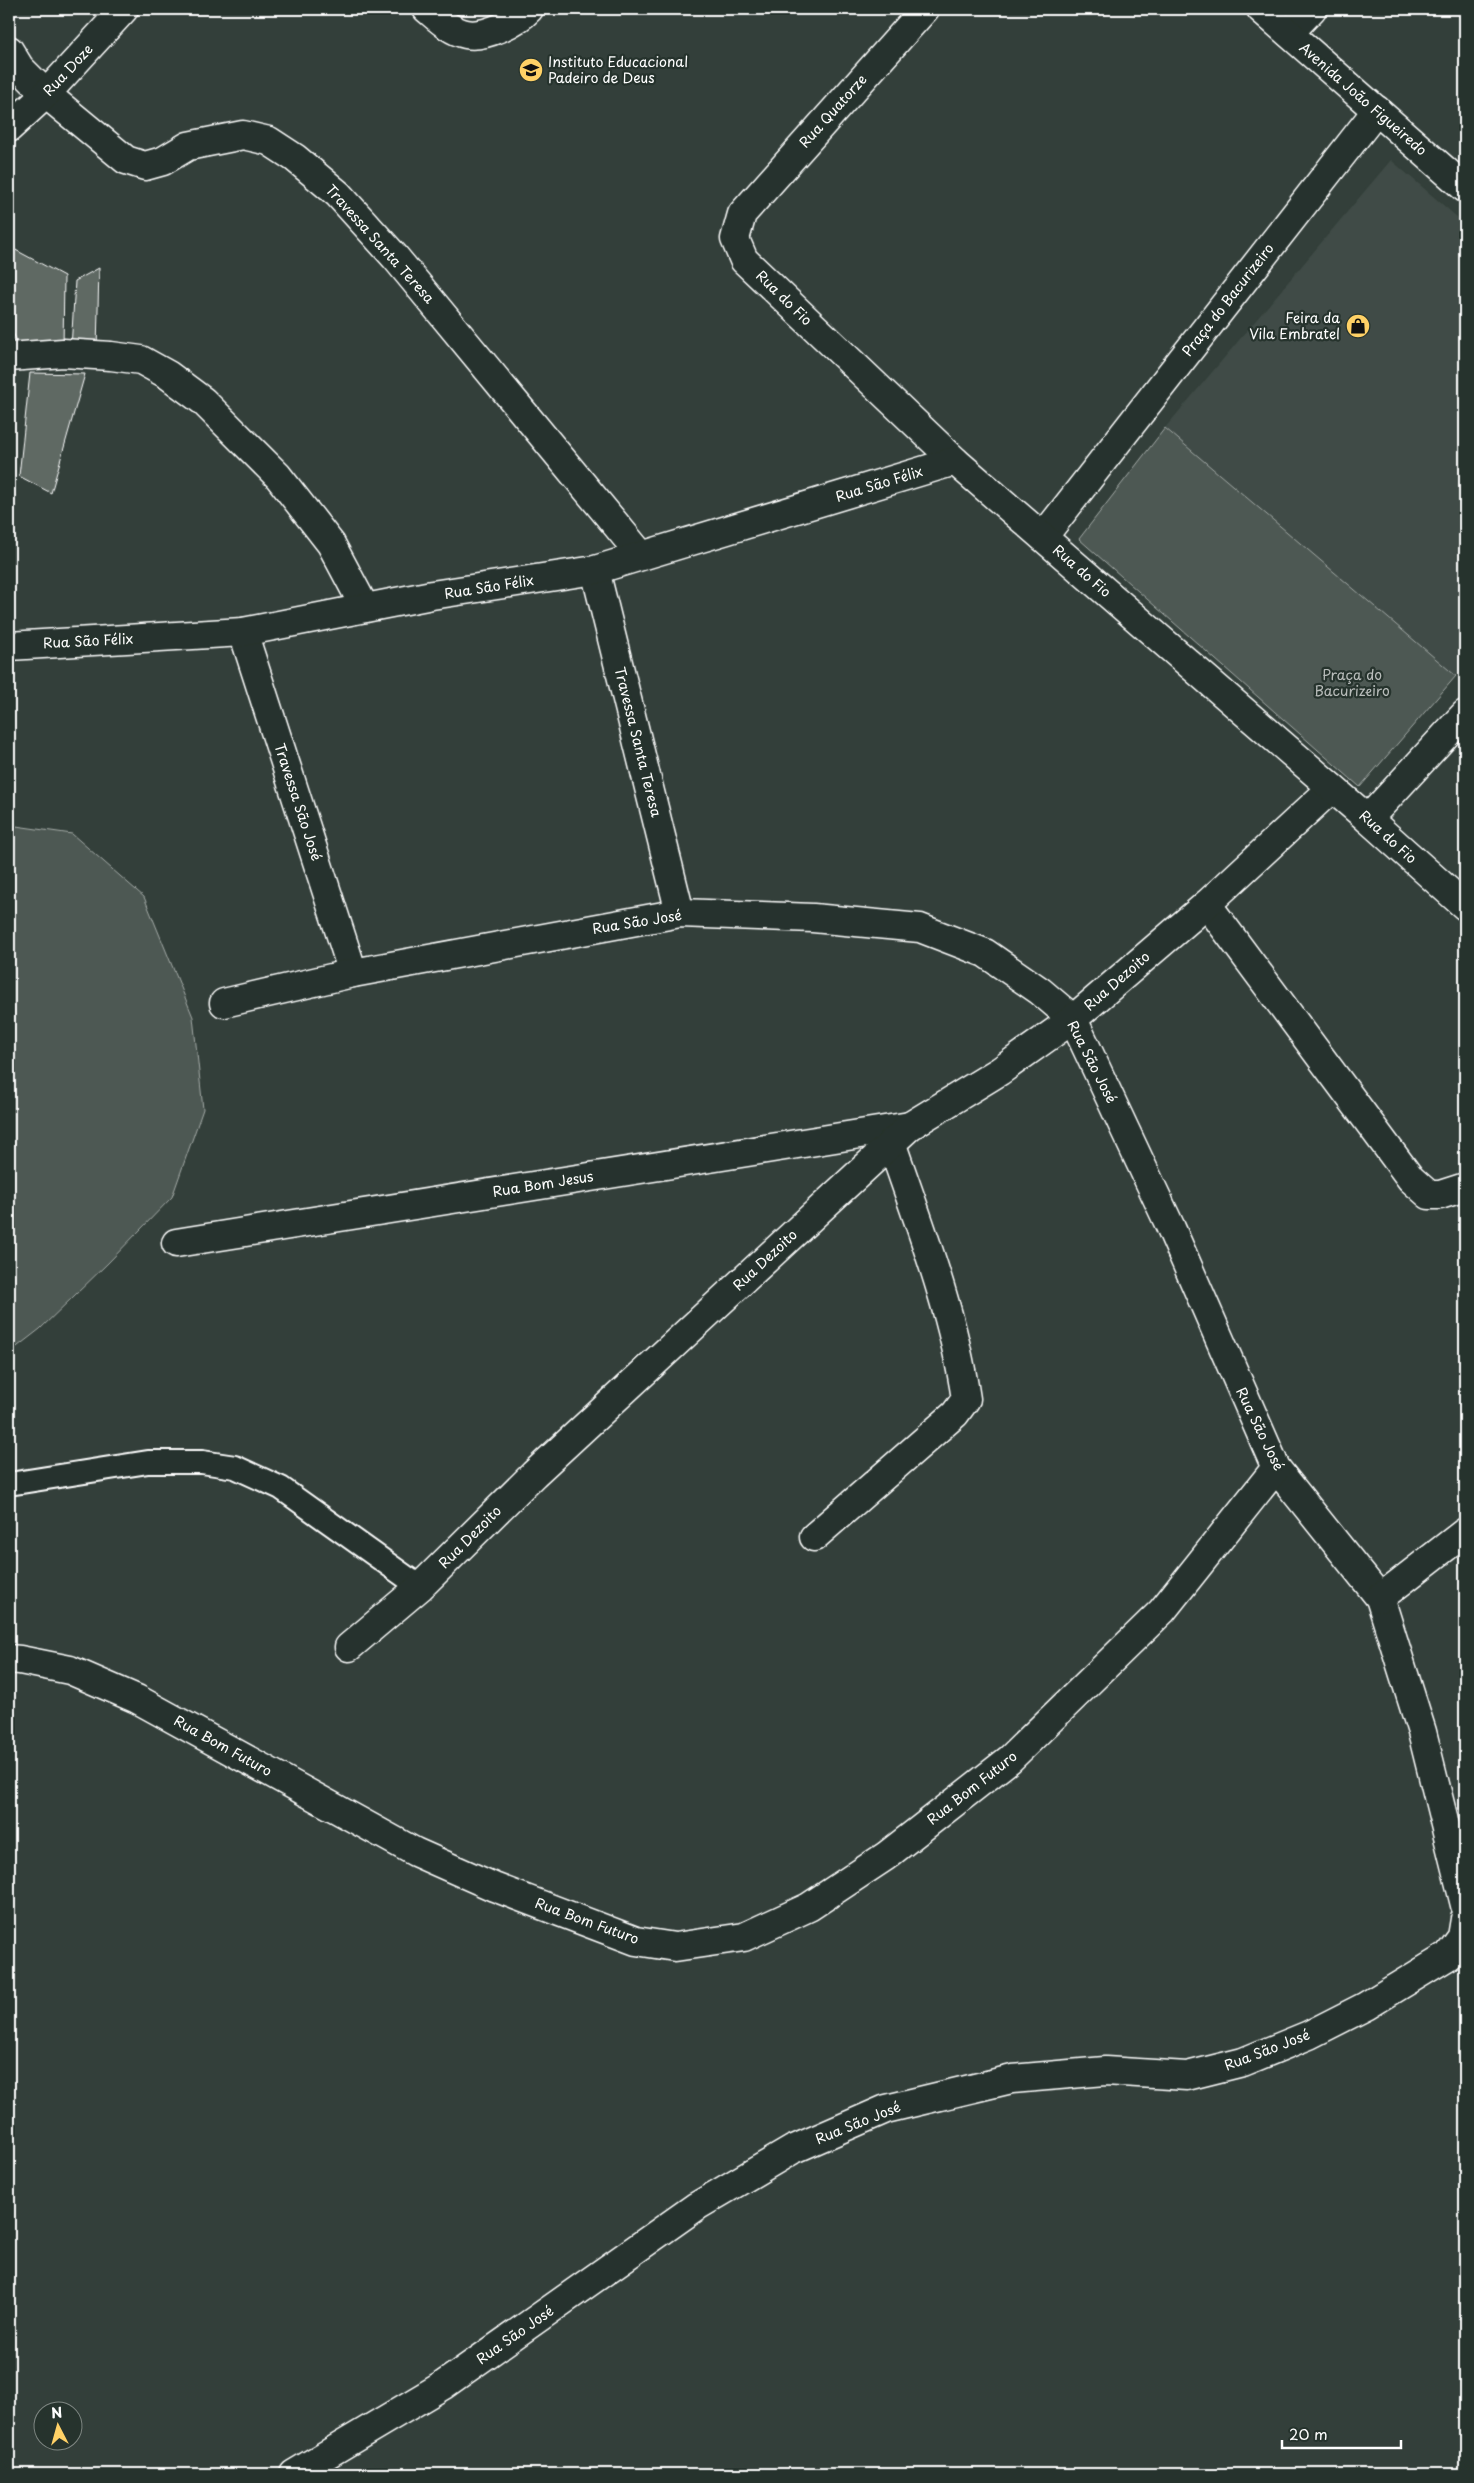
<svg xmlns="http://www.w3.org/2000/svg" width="1474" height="2483" font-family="'Playpen Sans',sans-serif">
  <rect width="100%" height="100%" fill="#333f3a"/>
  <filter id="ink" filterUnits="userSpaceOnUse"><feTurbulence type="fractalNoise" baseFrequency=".02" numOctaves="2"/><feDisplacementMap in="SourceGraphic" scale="10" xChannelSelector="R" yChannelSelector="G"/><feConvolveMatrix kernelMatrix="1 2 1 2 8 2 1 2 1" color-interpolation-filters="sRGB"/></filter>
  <g filter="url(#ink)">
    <!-- built -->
    <polygon fill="#404c47" points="1391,160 1465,224 1465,667 1456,676 1165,428"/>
    <!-- green -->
    <g fill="#4d5853" stroke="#a6aca9">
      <polygon points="1165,428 1456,676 1360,787 1079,539"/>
      <polygon points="9,825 72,834 144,897 193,1017 203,1109 172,1197 108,1263 40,1329 9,1353"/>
    </g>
    <!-- building -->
    <g fill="#5f6964" stroke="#fff">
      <polygon points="10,247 64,276 63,348 21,349 9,325"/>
      <polygon points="99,268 97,350 71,349 75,281"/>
      <polygon points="30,373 85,374 51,493 19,476"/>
    </g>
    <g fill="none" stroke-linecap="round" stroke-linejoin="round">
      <!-- lane casing -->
      <g stroke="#fff" stroke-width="26">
        <polyline id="lane" points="9,1484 148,1462 202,1462 235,1467 281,1488 420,1587"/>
      </g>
      <!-- street casing -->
      <g stroke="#fff" stroke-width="31">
        <g id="street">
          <path d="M 427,9 C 439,19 451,31 466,34 C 484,38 517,22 529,9"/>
          <polyline points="925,9 742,214 735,239 744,260 955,461"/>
          <polyline points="1289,33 1312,9"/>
          <polyline points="9,50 20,68 46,94 126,160 145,166 163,161 188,146 243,135 269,141 295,158 338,194 395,257 641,555"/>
          <polyline points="9,128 46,94 124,9"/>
          <polyline points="9,357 63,353 111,356 141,360 168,375 203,401 278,476 331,544 365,608"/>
          <polyline points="1043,537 1377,110"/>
          <polyline points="595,570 680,913"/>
          <polyline points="243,632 353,973"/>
          <polyline points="1368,819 1465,906"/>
          <polyline points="1207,904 1411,1179 1429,1195 1440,1195 1465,1187"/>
          <polyline points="224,1003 353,973 680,913 813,918 920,928 985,953 1040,991 1073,1019 1171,1228 1276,1468 1380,1598 1422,1732 1465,1905"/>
          <polyline points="176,1243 910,1126"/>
          <path d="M 814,1537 L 955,1414 L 966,1399 C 953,1311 920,1226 891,1142"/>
          <polyline points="1380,1598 1465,1532"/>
          <polyline points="349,1647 420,1587 534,1474 910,1126 1000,1071 1073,1019 1207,904 1332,788"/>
          <polyline points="9,1659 20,1660 70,1670 137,1699 415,1852 494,1887 636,1941 675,1947 744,1937 809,1907 886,1856 1010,1759 1162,1611 1276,1468"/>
          <polyline points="294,2474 442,2386 697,2206 792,2150 886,2109 1012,2079 1105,2071 1187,2076 1243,2062 1309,2035 1366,2006 1448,1956 1462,1937 1465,1919"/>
        </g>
      </g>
      <!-- secondary casing -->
      <g stroke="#fff" stroke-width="31">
        <g id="secondary">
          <polyline points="1261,9 1465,188"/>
          <polyline points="9,646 243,632 432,595 595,570 955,461 1368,819 1465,714"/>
        </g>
      </g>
      <!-- lane -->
      <use href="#lane" stroke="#26332d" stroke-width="22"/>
      <!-- street -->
      <use href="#street" stroke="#26332d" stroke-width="28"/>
      <!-- secondary -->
      <use href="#secondary" stroke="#26332d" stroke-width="28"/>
    </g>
  </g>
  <!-- icons -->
  <defs>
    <g id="school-disc" transform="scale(1.25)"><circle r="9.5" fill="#ffd166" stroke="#26332d"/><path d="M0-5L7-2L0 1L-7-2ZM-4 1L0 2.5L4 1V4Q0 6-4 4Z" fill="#111"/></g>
    <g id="shop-disc" transform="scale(1.25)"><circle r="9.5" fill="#ffd166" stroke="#26332d"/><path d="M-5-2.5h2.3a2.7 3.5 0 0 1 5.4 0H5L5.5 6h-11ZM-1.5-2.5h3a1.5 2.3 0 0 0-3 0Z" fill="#111"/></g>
  </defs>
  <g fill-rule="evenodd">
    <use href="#school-disc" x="531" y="70"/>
    <use href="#shop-disc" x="1358" y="326"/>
  </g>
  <g text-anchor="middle" stroke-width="4.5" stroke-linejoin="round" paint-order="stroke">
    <!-- poi labels -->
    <g font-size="14" fill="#fff" stroke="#26332d" text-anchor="start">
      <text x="548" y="67">Instituto Educacional<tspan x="548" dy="16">Padeiro de Deus</tspan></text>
      <text x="1340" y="323" text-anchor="end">Feira da<tspan x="1340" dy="16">Vila Embratel</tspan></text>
    </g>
    <!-- street labels -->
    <g font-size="14" fill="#fff" stroke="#26332d">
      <text transform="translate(68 70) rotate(-47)" y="5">Rua Doze</text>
      <text transform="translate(1363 99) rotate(41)" y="5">Avenida João Figueiredo</text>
      <text transform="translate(833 111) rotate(-48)" y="5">Rua Quatorze</text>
      <text transform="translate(380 244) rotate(48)" y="5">Travessa Santa Teresa</text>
      <text transform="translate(784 298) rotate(44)" y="5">Rua do Fio</text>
      <text transform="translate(1228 300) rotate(-52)" y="5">Praça do Bacurizeiro</text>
      <text transform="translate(879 484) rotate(-17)" y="5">Rua São Félix</text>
      <text transform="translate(1082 571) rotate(41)" y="5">Rua do Fio</text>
      <text transform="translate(489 587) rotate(-9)" y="5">Rua São Félix</text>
      <text transform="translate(88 641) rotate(-3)" y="5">Rua São Félix</text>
      <text transform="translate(638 742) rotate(76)" y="5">Travessa Santa Teresa</text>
      <text transform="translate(298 802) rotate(72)" y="5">Travessa São José</text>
      <text transform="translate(1388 837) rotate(42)" y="5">Rua do Fio</text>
      <text transform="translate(637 922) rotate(-9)" y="5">Rua São José</text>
      <text transform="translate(1117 981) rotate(-41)" y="5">Rua Dezoito</text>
      <text transform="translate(1092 1062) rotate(63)" y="5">Rua São José</text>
      <text transform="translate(543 1184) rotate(-9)" y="5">Rua Bom Jesus</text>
      <text transform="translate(765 1260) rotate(-43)" y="5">Rua Dezoito</text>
      <text transform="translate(1260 1429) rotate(64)" y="5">Rua São José</text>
      <text transform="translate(470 1537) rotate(-45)" y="5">Rua Dezoito</text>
      <text transform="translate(223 1746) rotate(29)" y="5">Rua Bom Futuro</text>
      <text transform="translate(972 1788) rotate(-38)" y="5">Rua Bom Futuro</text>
      <text transform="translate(587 1921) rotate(20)" y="5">Rua Bom Futuro</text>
      <text transform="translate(1267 2050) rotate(-21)" y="5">Rua São José</text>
      <text transform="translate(858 2123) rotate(-22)" y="5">Rua São José</text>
      <text transform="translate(515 2335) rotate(-35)" y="5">Rua São José</text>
    </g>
    <!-- park labels -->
    <g font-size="14" fill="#b8bcba" stroke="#26332d">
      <text x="1352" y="680">Praça do<tspan x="1352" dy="16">Bacurizeiro</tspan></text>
    </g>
  </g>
  <!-- margin -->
  <rect width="1474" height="2483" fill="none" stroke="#26332d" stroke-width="30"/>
  <rect x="15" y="15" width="1444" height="2453" fill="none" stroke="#fff" stroke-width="2" filter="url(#ink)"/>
  <!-- north arrow -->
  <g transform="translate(58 2426) rotate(354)"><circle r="24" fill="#26332d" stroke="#7d8581"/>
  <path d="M0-4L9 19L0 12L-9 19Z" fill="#ffd166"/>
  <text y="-8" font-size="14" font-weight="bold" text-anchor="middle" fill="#ffffff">N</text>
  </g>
  <!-- scale -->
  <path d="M1282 2440v8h119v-8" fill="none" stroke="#ffffff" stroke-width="2.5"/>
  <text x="1289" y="2440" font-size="15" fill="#ffffff" stroke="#26332d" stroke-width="4" paint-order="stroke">20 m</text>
</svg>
